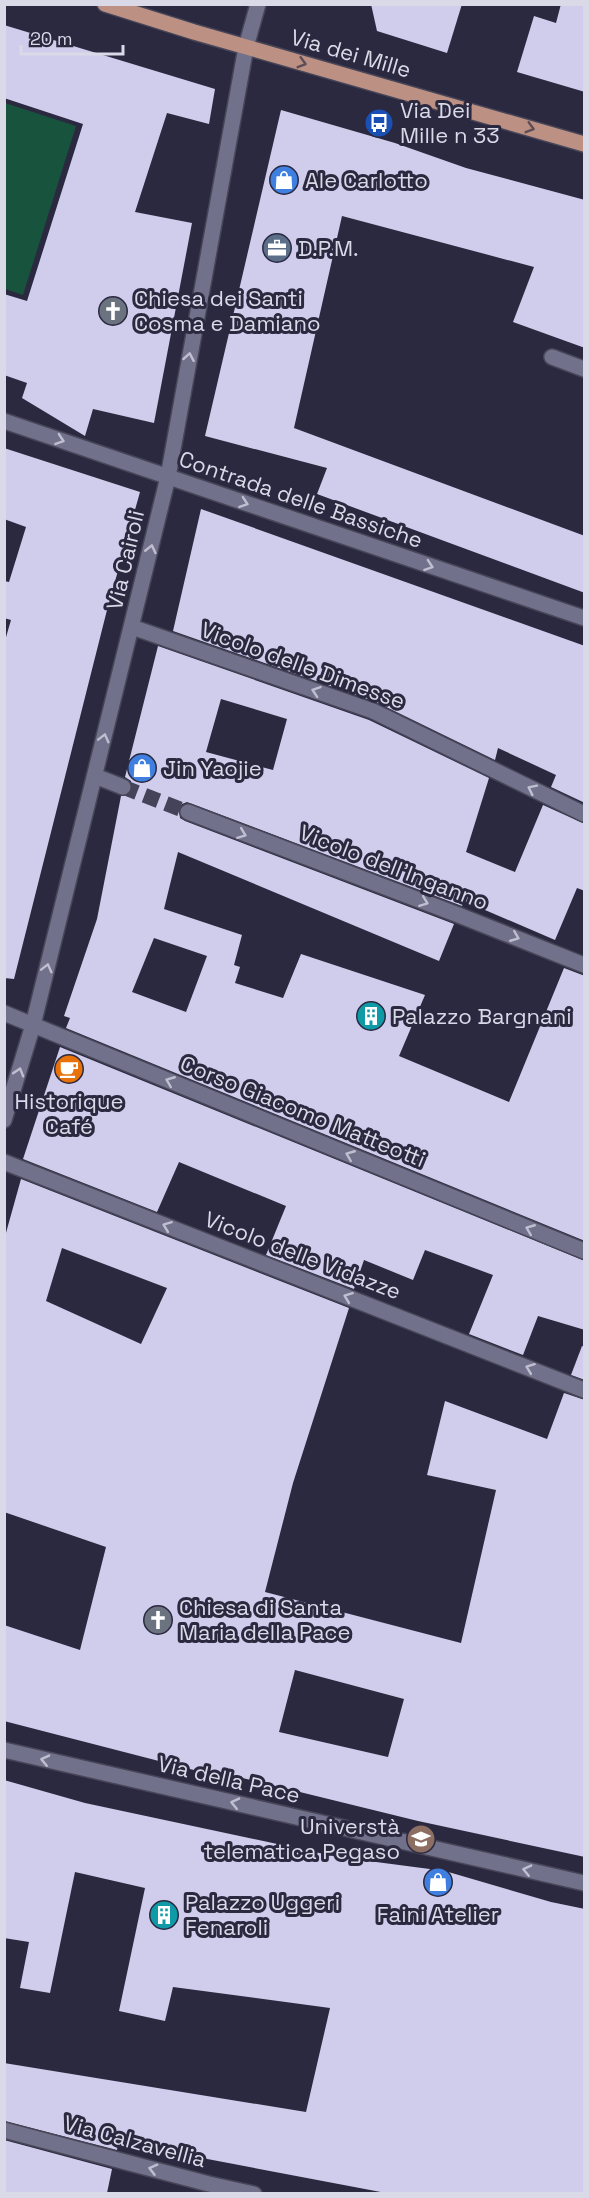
<svg xmlns="http://www.w3.org/2000/svg" width="589" height="2198" font-family="'Space Grotesk',sans-serif">
  <rect width="100%" height="100%" fill="#2b2940"/>
  <!-- green -->
  <polygon fill="#18533d" points="5,103 76,126 23,295 5,289"/>
  <!-- building -->
  <g fill="#cfcdeb" fill-rule="evenodd">
    <polygon points="371,4 462,4 447,53 377,31"/>
    <polygon points="561,4 585,4 585,92 517,72 534,16 556,23"/>
    <polygon points="4,25 215,89 209,124 167,113 135,212 192,223 154,423 93,409 85,436 22,398 27,383 4,375 4,294 27,301 83,124 4,98"/>
    <polygon points="281,110 395,143 466,168 585,200 585,348 513,322 534,267 342,216 294,428 585,536 585,593 317,494 327,468 205,436"/>
    <polygon points="4,448 140,492 107,610 14,979 4,978 4,644 11,620 4,618 4,581 9,582 26,527 4,519"/>
    <polygon points="201,509 585,646 585,803 551,787 556,775 498,748 495,760 376,702 173,631"/>
    <path d="M 158,646 L 369,720 L 489,778 L 466,852 L 515,872 L 543,805 L 585,824 L 585,891 L 577,888 L 555,940 L 464,901 L 462,906 L 187,802 L 182,804 L 179,809 L 180,818 L 185,821 L 454,924 L 439,961 L 178,852 L 164,909 L 242,935 L 234,965 L 240,967 L 235,983 L 283,998 L 301,954 L 425,995 L 399,1056 L 509,1102 L 564,968 L 585,976 L 585,1241 L 66,1028 L 70,1018 L 64,1016 L 97,919 L 121,796 L 129,795 L 132,790 L 131,781 L 125,777 ZM 221,699 L 287,719 L 273,770 L 206,752 ZM 154,938 L 207,956 L 186,1012 L 132,992 Z"/>
    <polygon points="60,1047 585,1261 585,1330 538,1316 523,1355 469,1334 493,1275 425,1250 413,1280 364,1260 354,1289 266,1255 286,1206 179,1162 157,1212 23,1159"/>
    <path d="M 21,1179 L 349,1308 L 293,1483 L 265,1592 L 461,1643 L 496,1490 L 427,1475 L 445,1401 L 547,1439 L 564,1393 L 585,1400 L 585,1857 L 418,1821 L 218,1772 L 217,1776 L 4,1721 L 4,1625 L 80,1650 L 106,1547 L 4,1512 L 4,1240 ZM 62,1248 L 167,1288 L 141,1344 L 46,1301 ZM 295,1670 L 404,1699 L 388,1757 L 279,1732 Z"/>
    <polygon points="582,1346 585,1347 585,1380 571,1375"/>
    <polygon points="4,1780 85,1803 338,1857 445,1871 551,1902 585,1909 585,2193 386,2193 118,2142 117,2150 4,2121 4,2063 306,2112 330,2008 173,1987 165,2021 119,2011 145,1888 75,1872 50,1993 20,1988 29,1942 4,1938"/>
    <polygon points="4,2140 112,2169 107,2193 4,2193"/>
  </g>
  <g fill="none" stroke-linecap="round" stroke-linejoin="round">
    <!-- minor-tunnel -->
    <polyline stroke="#454359" stroke-width="15" stroke-dasharray="15 8" stroke-linecap="butt" points="123,787 188,812"/>
    <!-- minor casing -->
    <g stroke="#474558" stroke-width="18">
      <g id="minor">
        <polyline points="552,357 584,369"/>
        <polyline points="4,421 584,618"/>
        <polyline points="132,627 373,711 584,814"/>
        <polyline points="95,776 123,787"/>
        <polyline points="188,812 461,916 584,965"/>
        <polyline points="4,1013 584,1251"/>
        <polyline points="4,1120 33,1025 168,477 246,47 258,4"/>
        <polyline points="4,1162 584,1390"/>
        <polyline points="4,1750 584,1883"/>
        <polyline points="4,2130 209,2184 254,2194"/>
      </g>
    </g>
    <!-- major casing -->
    <g stroke="#474558" stroke-width="18">
      <polyline id="major" points="105,4 194,32 584,144"/>
    </g>
    <!-- minor -->
    <use href="#minor" stroke="#72718b" stroke-width="15"/>
    <!-- major -->
    <use href="#major" stroke="#bc9183" stroke-width="15"/>
  </g>
  <!-- one-way arrows -->
  <defs><path id="oneway-chevron" d="M-2-3.5L2.5 0L-2 3.5" fill="none" stroke-width="1.6" stroke-linecap="round" stroke-linejoin="round" transform="scale(1.5)"/></defs>
  <g stroke="#5e4d57">
    <use href="#oneway-chevron" transform="translate(302 63) rotate(16)"/>
    <use href="#oneway-chevron" transform="translate(530 128) rotate(16)"/>
  </g>
  <g stroke="#c0bfd1">
    <use href="#oneway-chevron" transform="translate(189 357) rotate(-80)"/>
    <use href="#oneway-chevron" transform="translate(60 440) rotate(19)"/>
    <use href="#oneway-chevron" transform="translate(244 503) rotate(19)"/>
    <use href="#oneway-chevron" transform="translate(151 549) rotate(-77)"/>
    <use href="#oneway-chevron" transform="translate(429 566) rotate(19)"/>
    <use href="#oneway-chevron" transform="translate(316 691) rotate(-161)"/>
    <use href="#oneway-chevron" transform="translate(104 738) rotate(-76)"/>
    <use href="#oneway-chevron" transform="translate(532 789) rotate(-154)"/>
    <use href="#oneway-chevron" transform="translate(242 834) rotate(21)"/>
    <use href="#oneway-chevron" transform="translate(424 902) rotate(21)"/>
    <use href="#oneway-chevron" transform="translate(515 937) rotate(22)"/>
    <use href="#oneway-chevron" transform="translate(47 968) rotate(-76)"/>
    <use href="#oneway-chevron" transform="translate(19 1072) rotate(-73)"/>
    <use href="#oneway-chevron" transform="translate(170 1081) rotate(-158)"/>
    <use href="#oneway-chevron" transform="translate(350 1155) rotate(-158)"/>
    <use href="#oneway-chevron" transform="translate(167 1226) rotate(-159)"/>
    <use href="#oneway-chevron" transform="translate(530 1229) rotate(-158)"/>
    <use href="#oneway-chevron" transform="translate(348 1297) rotate(-159)"/>
    <use href="#oneway-chevron" transform="translate(530 1368) rotate(-159)"/>
    <use href="#oneway-chevron" transform="translate(45 1760) rotate(-167)"/>
    <use href="#oneway-chevron" transform="translate(235 1803) rotate(-167)"/>
    <use href="#oneway-chevron" transform="translate(527 1870) rotate(-167)"/>
    <use href="#oneway-chevron" transform="translate(153 2169) rotate(-165)"/>
  </g>
  <!-- icons -->
  <defs>
    <g id="bus-disc" transform="scale(1.5)"><circle r="9.5" fill="#1a4fb4" stroke="#2b2940"/><path d="M-5-6H5V4H4V6H2V4H-2V6H-4V4H-5ZM-3.5-4V0h7V-4ZM-3.5 1.2v1.5H-2V1.2ZM2 1.2v1.5H3.5V1.2Z" fill="#fff"/></g>
    <g id="shop-disc" transform="scale(1.5)"><circle r="9.5" fill="#3f7fe0" stroke="#2b2940"/><path d="M-5-2.5h2.3a2.7 3.5 0 0 1 5.4 0H5L5.5 6h-11ZM-1.5-2.5h3a1.5 2.3 0 0 0-3 0Z" fill="#fff"/></g>
    <g id="office-disc" transform="scale(1.5)"><circle r="9.5" fill="#5c6f8a" stroke="#2b2940"/><path d="M-6-3h4V-5.5h4V-3h4V5H-6ZM-1-4.5V-3h2v-1.5ZM-6 0V1H6V0Z" fill="#fff"/></g>
    <g id="church-disc" transform="scale(1.5)"><circle r="9.5" fill="#6b7280" stroke="#2b2940"/><path d="M-1.2-6h2.4v3.5h3.3v2.4h-3.3V6h-2.4V-.1h-3.3v-2.4h3.3Z" fill="#fff"/></g>
    <g id="building-disc" transform="scale(1.5)"><circle r="9.5" fill="#0f9aa8" stroke="#2b2940"/><path d="M-4-6H4V6H1V3H-1V6H-4ZM-2.5-4.3h1.7v1.8h-1.7ZM.8-4.3h1.7v1.8H.8ZM-2.5-1h1.7V.8h-1.7ZM.8-1h1.7V.8H.8Z" fill="#fff"/></g>
    <g id="cafe-disc" transform="scale(1.5)"><circle r="9.5" fill="#e8710a" stroke="#2b2940"/><path d="M-5.5-4.5H6V0H3Q3 3.5 0 3.5H-2.5Q-5.5 3.5-5.5 0ZM3-3.2v2h1.7v-2ZM-6 4.5H4V6H-6Z" fill="#fff"/></g>
    <g id="university-disc" transform="scale(1.5)"><circle r="9.5" fill="#8d6e63" stroke="#2b2940"/><path d="M0-5L7-2L0 1L-7-2ZM-4 1L0 2.5L4 1V4Q0 6-4 4Z" fill="#fff"/></g>
  </defs>
  <g fill-rule="evenodd">
    <use href="#bus-disc" x="379" y="123"/>
    <use href="#shop-disc" x="284" y="180"/>
    <use href="#office-disc" x="277" y="248"/>
    <use href="#church-disc" x="113" y="311"/>
    <use href="#shop-disc" x="142" y="768"/>
    <use href="#building-disc" x="371" y="1016"/>
    <use href="#cafe-disc" x="69" y="1069"/>
    <use href="#church-disc" x="158" y="1620"/>
    <use href="#university-disc" x="421" y="1839"/>
    <use href="#shop-disc" x="438" y="1882"/>
    <use href="#building-disc" x="164" y="1915"/>
  </g>
  <g text-anchor="middle" stroke-width="6" stroke-linejoin="round" paint-order="stroke">
    <!-- street labels -->
    <g font-size="22" fill="#dad9e8" stroke="#2b2940">
      <text transform="translate(351 53) rotate(16)" y="8">Via dei Mille</text>
      <text transform="translate(301 499) rotate(19)" y="8">Contrada delle Bassiche</text>
      <text transform="translate(125 560) rotate(-77)" y="8">Via Cairoli</text>
      <text transform="translate(303 665) rotate(20)" y="8">Vicolo delle Dimesse</text>
      <text transform="translate(394 867) rotate(21)" y="8">Vicolo dell'Inganno</text>
      <text transform="translate(303 1111) rotate(22)" y="8">Corso Giacomo Matteotti</text>
      <text transform="translate(303 1255) rotate(21)" y="8">Vicolo delle Vidazze</text>
      <text transform="translate(229 1779) rotate(13)" y="8">Via della Pace</text>
      <text transform="translate(135 2141) rotate(15)" y="8">Via Calzavellia</text>
    </g>
    <!-- poi labels -->
    <g font-size="22" fill="#dad9e8" stroke="#2b2940" text-anchor="start">
      <text x="400" y="118">Via Dei<tspan x="400" dy="25">Mille n 33</tspan></text>
      <text x="305" y="188">Ale Carlotto</text>
      <text x="298" y="256">D.P.M.</text>
      <text x="134" y="306">Chiesa dei Santi<tspan x="134" dy="25">Cosma e Damiano</tspan></text>
      <text x="163" y="776">Jin Yaojie</text>
      <text x="392" y="1024">Palazzo Bargnani</text>
      <text x="69" y="1109" text-anchor="middle">Historique<tspan x="69" dy="25">Café</tspan></text>
      <text x="179" y="1615">Chiesa di Santa<tspan x="179" dy="25">Maria della Pace</tspan></text>
      <text x="400" y="1834" text-anchor="end">Universtà<tspan x="400" dy="25">telematica Pegaso</tspan></text>
      <text x="185" y="1910">Palazzo Uggeri<tspan x="185" dy="25">Fenaroli</tspan></text>
      <text x="438" y="1922" text-anchor="middle">Faini Atelier</text>
    </g>
  </g>
  <!-- border -->
  <rect width="589" height="2198" fill="none" stroke="#dad9e8" stroke-width="12"/>
  <!-- scale -->
  <path d="M21 45v9h102v-9" fill="none" stroke="#dad9e8" stroke-width="3"/>
  <text x="30" y="45" font-size="18" fill="#dad9e8" stroke="#2b2940" stroke-width="4.5" paint-order="stroke">20 m</text>
</svg>
